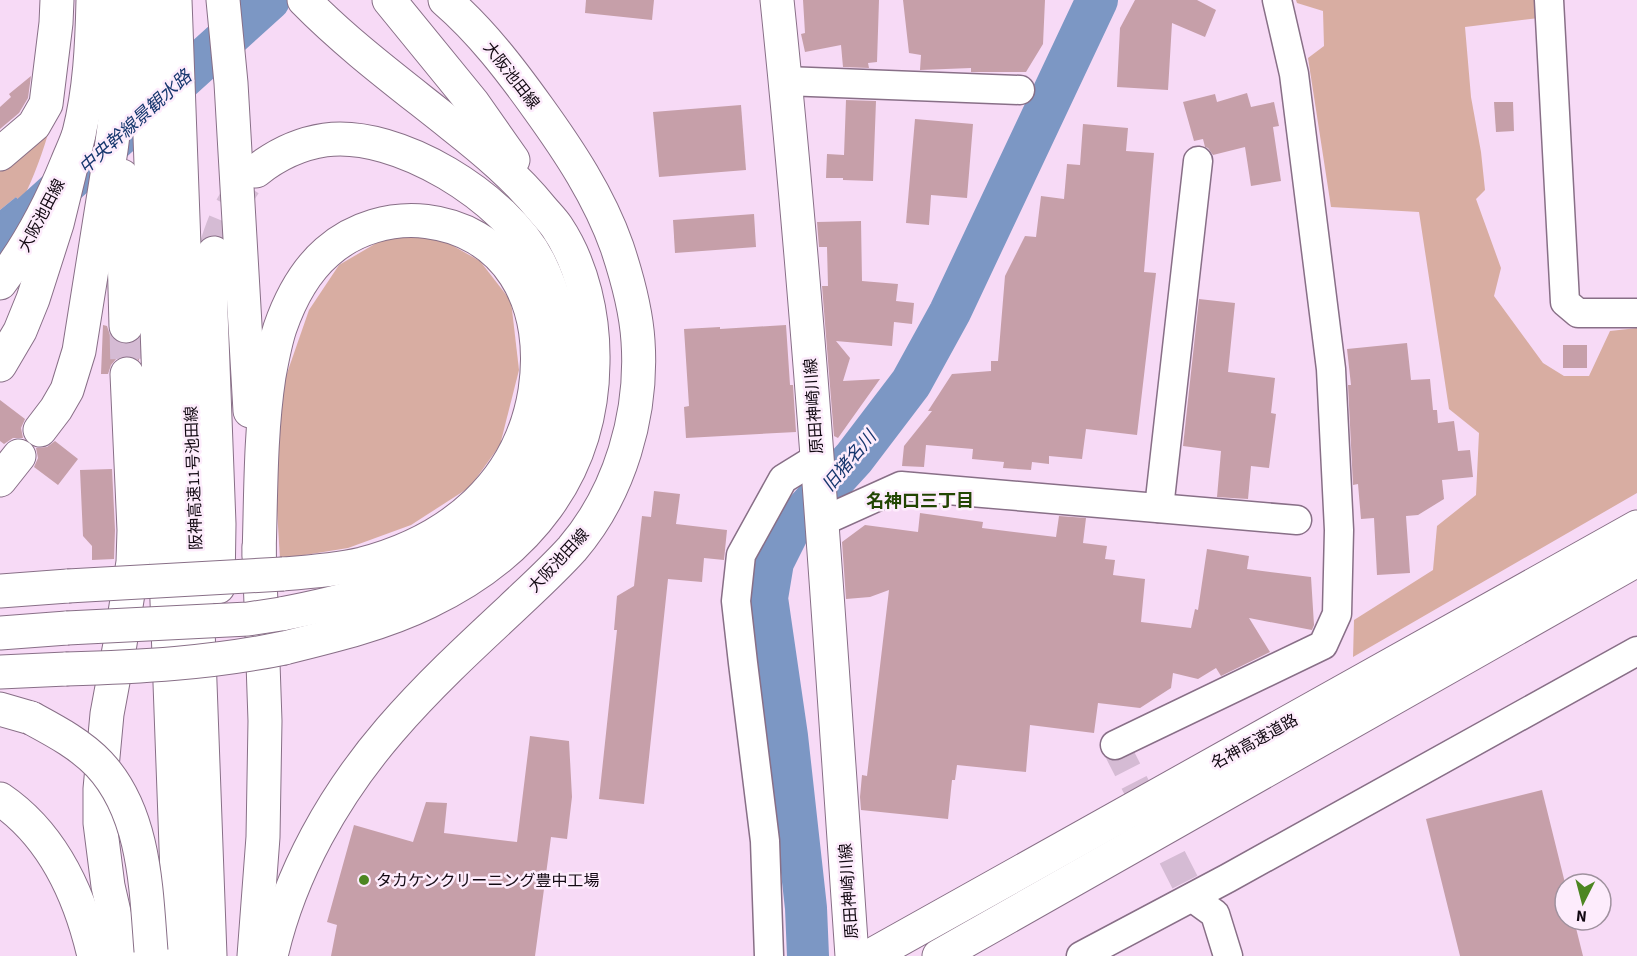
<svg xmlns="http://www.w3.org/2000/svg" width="1637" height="956" font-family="'Source Sans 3','Noto Sans JP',sans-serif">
  <rect width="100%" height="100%" fill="#f7daf6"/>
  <!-- green -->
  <g fill="#d8ada2">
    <polygon points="1296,0 1538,0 1539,18 1465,27 1471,97 1481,152 1485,190 1476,199 1501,268 1494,296 1543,363 1564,376 1589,376 1610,331 1637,328 1637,493 1353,657 1354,620 1433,570 1437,526 1476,495 1479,433 1449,409 1419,212 1331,207 1308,58 1324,46 1323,11 1297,3"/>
    <path d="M 51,124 C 43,152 34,177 21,203 L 16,197 L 0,210 L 0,162 Z"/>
    <polygon points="385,238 439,238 480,261 511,301 519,370 500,445 470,487 411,525 348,548 280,559 274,460 285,379 309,310 339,265"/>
  </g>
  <!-- water -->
  <polygon fill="#7c97c4" points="16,197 21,203 9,228 0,242 0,210"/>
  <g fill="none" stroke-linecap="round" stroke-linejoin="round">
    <!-- river -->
    <g stroke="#7c97c4" stroke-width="42">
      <polyline points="0,243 269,0"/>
      <polyline points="808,956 806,908 787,736 767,598 773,562 790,528 854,458 911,383 950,312 1097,0"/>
    </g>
  </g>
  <!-- building -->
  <g fill="#c69fa9">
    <polygon points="586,0 654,0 652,20 585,13"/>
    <polygon points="803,0 879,0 877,62 868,63 869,68 843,67 841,45 805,52 801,34 805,33"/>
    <polygon points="903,0 1045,0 1043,44 1026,72 971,72 971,68 920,70 921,55 909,53"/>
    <polygon points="1135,0 1197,0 1216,10 1205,37 1172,23 1168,90 1117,87 1120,28"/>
    <polygon points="31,76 28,98 19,113 0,129 0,107 11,97 9,94"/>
    <polygon points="1247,93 1251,107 1274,102 1279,126 1273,127 1281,181 1251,186 1245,147 1213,155 1208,148 1205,147 1203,139 1194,141 1183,102 1215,94 1217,102"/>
    <polygon points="846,100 876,101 873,181 843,180 843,178 826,178 827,154 844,155"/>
    <polygon points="1494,102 1513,102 1514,131 1496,132"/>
    <polygon points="741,105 746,170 659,177 653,112"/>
    <polygon points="915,119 973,124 967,198 931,195 929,225 906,223"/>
    <polygon points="1083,124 1128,128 1126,151 1154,153 1144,272 1156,273 1137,435 1086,429 1082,459 1049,456 1049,464 1032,462 1031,470 1003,468 1004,462 972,459 973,449 926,445 924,467 902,466 904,446 932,411 928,411 952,374 991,371 991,361 998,361 1005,276 1025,236 1036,237 1041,196 1064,199 1067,164 1080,165"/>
    <polygon points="754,214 756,247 675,253 673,220"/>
    <polygon points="861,221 862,281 898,284 896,301 914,303 912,324 894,322 892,346 836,341 850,358 843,381 880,379 838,438 834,436 822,286 828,286 827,247 819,247 817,222"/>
    <polygon points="1199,299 1235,303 1228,372 1275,378 1271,413 1276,414 1269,468 1251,466 1248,499 1217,497 1221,451 1183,446"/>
    <polygon points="103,325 107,326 110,335 118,343 127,345 135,342 139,339 139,361 135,357 127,355 117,358 111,365 108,374 101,374"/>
    <polygon points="786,325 790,385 793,385 796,432 686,438 684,407 689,406 684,329 720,327 720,329"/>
    <polygon points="1407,343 1411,380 1430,379 1433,410 1437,410 1438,423 1454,421 1458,451 1470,450 1473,477 1442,480 1444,499 1418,515 1406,516 1410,573 1377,575 1374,518 1361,519 1358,484 1353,485 1348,385 1351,385 1347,349"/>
    <rect x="1563" y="345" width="24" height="23"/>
    <polygon points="0,400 25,419 21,428 23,438 13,438 4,444 0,441"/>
    <polygon points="55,441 78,459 58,485 34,467 38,458 36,448 47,447"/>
    <polygon points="112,469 115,530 114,559 92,560 92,546 83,536 80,470"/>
    <polygon points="654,491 680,494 676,524 727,530 724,560 704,558 702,582 668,579 644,804 599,799 617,630 614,630 617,596 634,586 642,516 651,517"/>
    <polygon points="920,513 983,522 982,528 1056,537 1059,516 1086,518 1083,543 1107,546 1105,559 1115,560 1113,575 1145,579 1141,622 1191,628 1195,609 1198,610 1207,549 1249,556 1247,569 1311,577 1314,625 1312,630 1249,618 1270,652 1221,676 1216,668 1198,679 1173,673 1171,688 1140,708 1098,703 1094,733 1030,725 1026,772 957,765 955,780 952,780 948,819 861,810 860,797 862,775 867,776 889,590 870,597 846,599 842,542 865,525 918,532"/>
    <polygon points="530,736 569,741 572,797 567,839 551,837 535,956 331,956 337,925 327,922 354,825 413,842 426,802 447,803 444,833 517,842"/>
    <polygon points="1542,790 1565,883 1565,920 1574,920 1583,956 1460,956 1426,819"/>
  </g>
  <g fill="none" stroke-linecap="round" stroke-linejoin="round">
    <!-- minor-tunnel -->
    <polyline stroke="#d5bbd4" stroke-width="28" stroke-dasharray="28 14" stroke-linecap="butt" points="1115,745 1193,898"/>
    <!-- motorway-tunnel -->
    <g stroke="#d5bbd4" stroke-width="33" stroke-dasharray="33 16" stroke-linecap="butt">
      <path d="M 214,253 C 221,228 230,206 245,184"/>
      <polyline points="126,326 127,374"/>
    </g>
    <!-- minor casing -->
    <g stroke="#886f87" stroke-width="31">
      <g id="minor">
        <polyline points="1549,0 1565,302 1578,313 1637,313"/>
        <polyline points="785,81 1020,90"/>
        <polyline points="1159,508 1198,161"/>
        <polyline points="821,522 901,486 1297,520"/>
        <polyline points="1115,745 1323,645 1337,614 1339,530 1331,369 1294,74 1277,0"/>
        <polyline points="1193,898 1215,914 1228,956"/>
        <polyline points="769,956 765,841 743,663 736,601 741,555 783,479 817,458"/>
        <polyline points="1081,956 1228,878 1637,651"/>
      </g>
    </g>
    <!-- tertiary casing -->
    <g stroke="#886f87" stroke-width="35">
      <g id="tertiary">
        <path d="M 777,0 C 810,318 830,637 852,956"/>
        <polyline points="0,154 34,125 46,104 56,23 57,0"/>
      </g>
    </g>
    <!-- primary casing -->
    <g stroke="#886f87" stroke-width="35">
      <g id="primary">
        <path d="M 0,283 C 28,247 50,205 67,163 C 71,153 76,143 79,133 C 90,90 92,44 93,0"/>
        <path d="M 271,956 C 290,873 334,795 390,730 C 427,687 469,648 511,609 C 532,589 553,570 572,549 C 620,493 643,414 638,341 C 636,309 627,277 617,247 C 599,196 569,151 538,108 C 510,69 481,31 445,0"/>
      </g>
    </g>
    <!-- motorway casing -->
    <g stroke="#886f87" stroke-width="35">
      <g id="motorway">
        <polyline points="145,0 180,956"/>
        <polyline points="175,0 210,956"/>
        <polyline points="223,0 231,83 250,411"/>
        <polyline points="389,0 473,103 513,160"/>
        <polyline points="121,97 123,0"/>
        <path d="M 256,171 C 276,155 298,144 325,140 C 398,130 506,198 539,262 C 575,334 570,415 525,482 C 516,496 506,510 494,521 C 480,534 464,546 447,556 C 397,589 339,603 281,614"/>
        <polyline points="122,176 126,326"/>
        <polyline points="214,253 211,282 211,312 219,524 218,587"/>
        <polyline points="0,365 20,331 33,299 57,224 79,134"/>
        <polyline points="40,430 56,409 67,390 79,351 111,150 121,74"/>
        <polyline points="0,480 19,456"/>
        <path d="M 259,556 C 261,496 260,435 269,376 C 272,360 275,343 280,328 C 290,299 304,272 327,252 C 382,203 475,212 515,275 C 537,309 541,352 535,391 C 520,484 450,541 362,564 C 336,570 309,572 283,574"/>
        <polyline points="0,591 68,586"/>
        <polyline points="0,633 67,628"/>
        <path d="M 284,648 C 333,636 383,624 428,602 C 526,555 592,475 593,363 C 594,317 583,266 557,227 C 553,221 547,215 542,209 C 516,177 485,151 452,125 C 402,85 349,46 304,0"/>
        <polyline points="0,672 66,669"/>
        <polyline points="0,709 31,718"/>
        <path d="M 0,799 C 53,835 80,895 94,956"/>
        <polyline points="124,956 108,886 100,823 100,789 107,714 120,644 133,562 134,530 127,374"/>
        <polyline points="254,956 263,837 265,721 259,547"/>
        <polyline points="870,956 1637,527"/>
        <polyline points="939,956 1637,560"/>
      </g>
    </g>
    <!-- minor -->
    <use href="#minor" stroke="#fff" stroke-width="28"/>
    <!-- tertiary -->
    <use href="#tertiary" stroke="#fff" stroke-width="33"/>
    <!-- primary -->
    <use href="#primary" stroke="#fff" stroke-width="33"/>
    <!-- motorway -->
    <use href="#motorway" stroke="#fff" stroke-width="33"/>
    <!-- motorway-bridge casing -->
    <g stroke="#886f87" stroke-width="35" stroke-linecap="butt">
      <g id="motorway-bridge">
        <polyline points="68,586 283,574"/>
        <polyline points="67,628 248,619 281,614"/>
        <path d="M 66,669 C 140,667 212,663 284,648"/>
        <path d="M 31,718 C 55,731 80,744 99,764 C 145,813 146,888 151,951"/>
      </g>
    </g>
    <!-- motorway-bridge -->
    <use href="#motorway-bridge" stroke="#fff" stroke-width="33"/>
  </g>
  <!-- markers -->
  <circle fill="#4d8622" stroke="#fdecfc" stroke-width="2" cx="364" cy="880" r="6"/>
  <g text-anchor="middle" stroke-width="5" stroke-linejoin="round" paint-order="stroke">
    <!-- street labels -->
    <g font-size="16" fill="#120912" stroke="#fdecfc">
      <text transform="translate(512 75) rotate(52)" y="6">大阪池田線</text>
      <text transform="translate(41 215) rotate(-62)" y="6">大阪池田線</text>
      <text transform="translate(813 406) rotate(-94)" y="6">原田神崎川線</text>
      <text transform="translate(193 478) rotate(-92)" y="6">阪神高速11号池田線</text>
      <text transform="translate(558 560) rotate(-47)" y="6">大阪池田線</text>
      <text transform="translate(1254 741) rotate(-29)" y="6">名神高速道路</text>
      <text transform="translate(848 891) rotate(-94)" y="6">原田神崎川線</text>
    </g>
    <!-- poi labels -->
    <g font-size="16" fill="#120912" stroke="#fdecfc" text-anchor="start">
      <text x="376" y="886">タカケンクリーニング豊中工場</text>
    </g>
    <!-- water labels -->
    <g font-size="18" font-style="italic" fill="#17376e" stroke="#fdecfc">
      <text transform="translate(135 122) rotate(-42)" y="6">中央幹線景観水路</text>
      <text transform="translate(849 461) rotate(-50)" y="6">旧猪名川</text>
    </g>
    <!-- neighbourhood labels -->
    <g font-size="18" font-weight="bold" fill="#224502" stroke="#fdecfc">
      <text x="920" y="507">名神口三丁目</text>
    </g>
  </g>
  <!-- north arrow -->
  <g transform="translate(1583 902) rotate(186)"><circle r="28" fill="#fdecfc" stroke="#9f919e" stroke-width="1.5"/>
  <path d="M0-4.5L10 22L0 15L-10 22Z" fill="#4d8622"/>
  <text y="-9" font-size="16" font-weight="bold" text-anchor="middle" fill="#120912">N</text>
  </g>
</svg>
